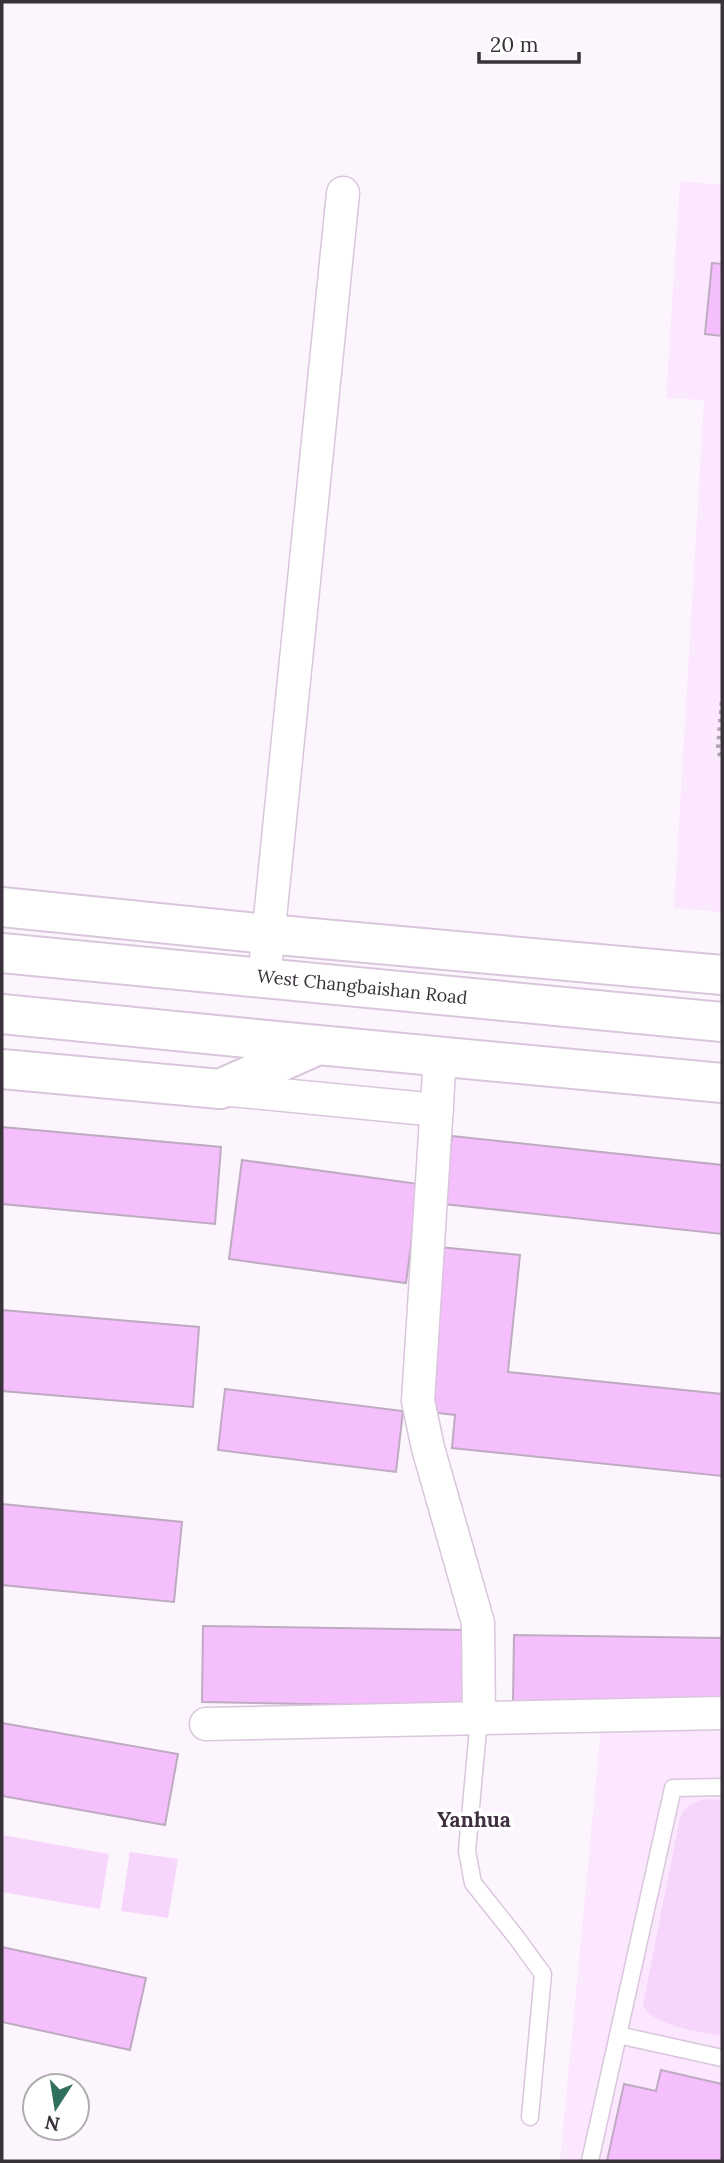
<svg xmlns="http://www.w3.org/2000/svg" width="724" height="2163" font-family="Lora,serif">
  <rect width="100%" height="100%" fill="#fdf5fe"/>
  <!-- built -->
  <g fill="#fbe7fe">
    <polygon points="680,181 722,185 722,912 674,908 704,400 666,398"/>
    <polygon points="601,1728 722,1730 722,2161 560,2161"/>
  </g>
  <!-- green -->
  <g fill="#f7d6fb">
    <path d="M 704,1799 L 722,1800 L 722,2036 C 699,2031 654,2027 643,2005 L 680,1818 C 685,1806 692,1803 704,1799 Z"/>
    <polygon points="2,1835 109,1854 100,1909 2,1892"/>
    <polygon points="130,1852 178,1859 168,1918 121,1911"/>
  </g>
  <!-- building -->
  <g fill="#f5bffd" stroke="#beabc1" stroke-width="2">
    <polygon points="712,263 722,264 722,336 705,334"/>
    <polygon points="2,1127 221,1147 215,1224 2,1204"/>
    <polygon points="452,1136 722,1165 722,1234 444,1204"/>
    <polygon points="242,1160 419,1184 406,1283 229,1259"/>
    <polygon points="439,1247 520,1255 508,1372 722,1394 722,1476 452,1448 455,1415 422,1411"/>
    <polygon points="2,1310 199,1327 193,1407 2,1391"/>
    <polygon points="225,1389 403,1411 396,1472 218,1450"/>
    <polygon points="2,1504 182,1522 174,1602 2,1585"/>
    <polygon points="203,1626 467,1630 466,1707 202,1702"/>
    <polygon points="514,1635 722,1638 722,1705 513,1703"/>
    <polygon points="2,1723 178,1754 165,1825 2,1796"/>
    <polygon points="2,1947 146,1978 130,2050 2,2022"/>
    <polygon points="661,2070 722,2084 722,2161 607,2161 624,2084 656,2091"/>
  </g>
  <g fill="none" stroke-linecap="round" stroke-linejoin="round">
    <!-- service casing -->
    <g stroke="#d9c6dc" stroke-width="19">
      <g id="service">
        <polyline points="479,1718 467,1851 473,1883 516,1937 543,1974 530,2117"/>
        <polyline points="618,2035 722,2058"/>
        <polyline points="590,2161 673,1788 722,1787"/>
      </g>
    </g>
    <!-- minor casing -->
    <g stroke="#d9c6dc" stroke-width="35">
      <g id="minor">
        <polyline points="264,978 343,193"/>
        <polyline points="440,1056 418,1401 428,1448 478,1623 479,1718"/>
        <polyline points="220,1089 437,1110"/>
        <polyline points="206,1724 722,1713"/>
      </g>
    </g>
    <!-- tertiary casing -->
    <g stroke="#d9c6dc" stroke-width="42">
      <g id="tertiary">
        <polyline points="2,907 267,934 722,975"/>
        <polyline points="2,1069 220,1089"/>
      </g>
    </g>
    <!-- primary casing -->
    <g stroke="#d9c6dc" stroke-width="42">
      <g id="primary">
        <polyline points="2,953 722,1022"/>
        <polyline points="2,1014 318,1045 722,1083"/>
        <polyline points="220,1089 316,1046"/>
      </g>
    </g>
    <!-- path -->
    <polyline stroke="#aca4ad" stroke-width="4.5" stroke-dasharray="3.5 5" stroke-linecap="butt" points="722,702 718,750 722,760"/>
    <!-- service -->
    <use href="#service" stroke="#fff" stroke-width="16"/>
    <!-- minor -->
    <use href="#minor" stroke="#fff" stroke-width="32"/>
    <!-- tertiary -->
    <use href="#tertiary" stroke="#fff" stroke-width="38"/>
    <!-- primary -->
    <use href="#primary" stroke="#fff" stroke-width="38"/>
  </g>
  <g text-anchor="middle" stroke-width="7" stroke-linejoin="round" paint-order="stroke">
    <!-- street labels -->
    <g font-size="18" fill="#39323a" stroke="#fff">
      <text transform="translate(362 987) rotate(6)" y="6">West Changbaishan Road</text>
    </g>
    <!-- quarter labels -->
    <g font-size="21" font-weight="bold" fill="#3f2f41" stroke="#fff">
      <text x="474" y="1827">Yanhua</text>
    </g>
  </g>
  <!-- border -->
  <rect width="724" height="2163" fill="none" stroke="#39323a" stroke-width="7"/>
  <!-- north arrow -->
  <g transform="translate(56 2107) rotate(192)"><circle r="33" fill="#ffffff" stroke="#b0adb0" stroke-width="2"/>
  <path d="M0-5L12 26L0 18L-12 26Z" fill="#31705e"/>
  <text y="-10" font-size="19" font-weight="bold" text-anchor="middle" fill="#39323a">N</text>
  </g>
  <!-- scale -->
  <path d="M479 52v10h100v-10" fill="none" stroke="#39323a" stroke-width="3.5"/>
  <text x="490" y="52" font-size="21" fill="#39323a" stroke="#ffffff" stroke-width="5" paint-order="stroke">20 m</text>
</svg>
